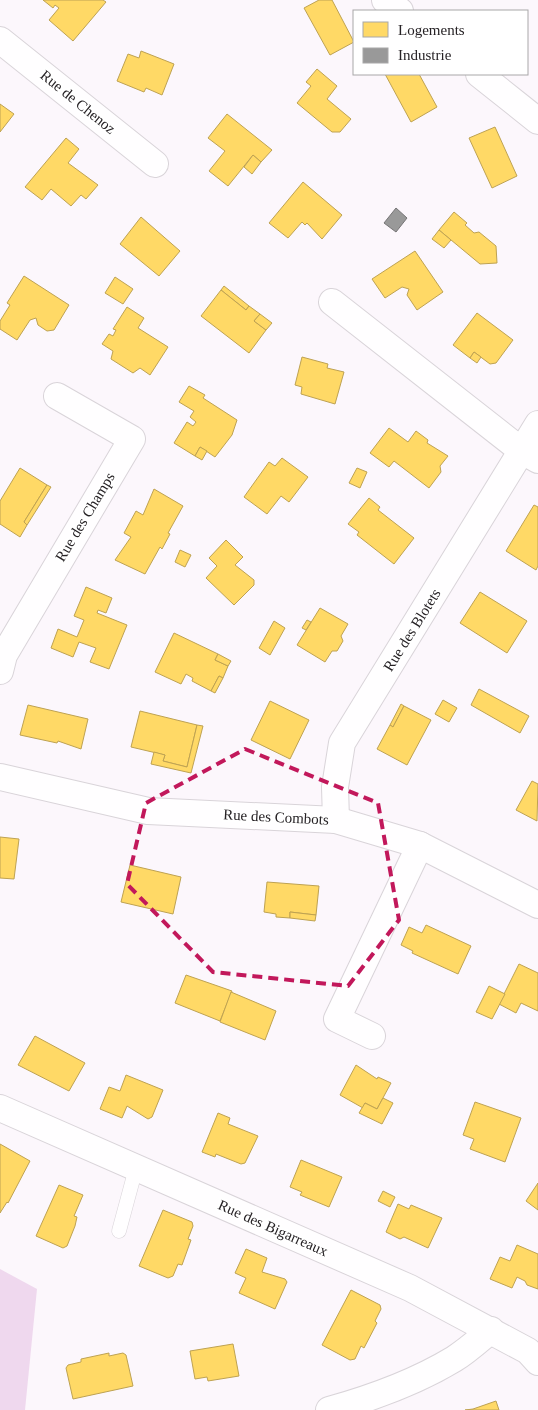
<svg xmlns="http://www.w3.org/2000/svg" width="538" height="1410" font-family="'Times New Roman',serif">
  <rect width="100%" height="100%" fill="#fcf7fc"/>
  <!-- green -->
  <polygon fill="#efd8ee" points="0,1269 37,1289 25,1410 0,1410"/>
  <!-- homes -->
  <g fill="#ffd966" stroke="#bea252">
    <polygon points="43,0 103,0 106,2 73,41 49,20 59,8 55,5 53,8"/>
    <polygon points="319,0 332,0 354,42 330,55 304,8"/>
    <polygon points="141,51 174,64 162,95 146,88 144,92 117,81 128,54 139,58"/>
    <polygon points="317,69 337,86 327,99 351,119 340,132 332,132 297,103 311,86 306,82"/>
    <polygon points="385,74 419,74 437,107 411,122"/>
    <polygon points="0,104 14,114 0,132"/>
    <polygon points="227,114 272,150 261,162 253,155 228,186 209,171 225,151 208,138"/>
    <polygon points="495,127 517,176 492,188 469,138"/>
    <polygon points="66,138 79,149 68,163 98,185 86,199 81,195 71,206 51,189 42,200 25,187"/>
    <polygon points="253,155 261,162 252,174 244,167"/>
    <polygon points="303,182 342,215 322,239 307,223 305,225 302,222 288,238 269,223"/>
    <polygon points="454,212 467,223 465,225 474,233 479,232 496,246 497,263 480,264 439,230"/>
    <polygon points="141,217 180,251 159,276 120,244"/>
    <polygon points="439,230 451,240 444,248 432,239"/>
    <polygon points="415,251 443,292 417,310 407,295 409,289 402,287 385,298 372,279"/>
    <polygon points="24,276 69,305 54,330 47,331 38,325 36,318 30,320 17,340 0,329 0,321 10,305 7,303"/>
    <polygon points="115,277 133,289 123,304 105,293"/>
    <polygon points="224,286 249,306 246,310 221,290"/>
    <polygon points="221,290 246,310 249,306 260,314 254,321 266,330 249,353 201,316"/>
    <polygon points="127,307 144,318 138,328 168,347 150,375 140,368 133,373 111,359 113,351 102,344 109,334 113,336 116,330 113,329"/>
    <polygon points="477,313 513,340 496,363 490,364 474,352 470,358 453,345"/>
    <polygon points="260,314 272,323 266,330 254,321"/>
    <polygon points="474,352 481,357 477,363 470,358"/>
    <polygon points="302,357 328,364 327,368 344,372 335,404 301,394 302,387 295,385"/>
    <polygon points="189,386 205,395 203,398 237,420 232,435 215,457 200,447 195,456 174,443 187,422 193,426 196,422 190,417 194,411 179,402"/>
    <polygon points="389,428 408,442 416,431 428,440 427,443 448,456 440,466 441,472 429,488 394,461 389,467 370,453"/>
    <polygon points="200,447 207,451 202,460 195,456"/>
    <polygon points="282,458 308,477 289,502 281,496 267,514 244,497 269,462 275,466"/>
    <polygon points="20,468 47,485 24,522 27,525 20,537 0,524 0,501"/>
    <polygon points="357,468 367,472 360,488 349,483"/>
    <polygon points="47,485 51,487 27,525 24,522"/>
    <polygon points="154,489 183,506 168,533 170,534 162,549 160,547 145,574 115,560 131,537 124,533 136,511 143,515"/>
    <polygon points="369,498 380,507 378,510 414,538 394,564 357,535 359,532 348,524"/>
    <polygon points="534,505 538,507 538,566 536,570 506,551"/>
    <polygon points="226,540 243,557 235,565 254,580 254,585 234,605 206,578 217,566 209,558"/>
    <polygon points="180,550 191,555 185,567 175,562"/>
    <polygon points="86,587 112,598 106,613 98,610 97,613 127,625 109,669 90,662 96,648 79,642 73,657 51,648 58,629 77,637 84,620 74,616"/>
    <polygon points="480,592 527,621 507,653 460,623"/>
    <polygon points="320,608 348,624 341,636 343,641 337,651 332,651 325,662 297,645"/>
    <polygon points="307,620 311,622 306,630 302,628"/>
    <polygon points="274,621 285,628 270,655 259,648"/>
    <polygon points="174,633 218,654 215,660 228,666 223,678 219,676 211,691 192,681 193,678 186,674 181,684 155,672"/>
    <polygon points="218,654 231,661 228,666 215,660"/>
    <polygon points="219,676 223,678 215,693 211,691"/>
    <polygon points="479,689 529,716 520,733 471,705"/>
    <polygon points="443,700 457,708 449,722 435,714"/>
    <polygon points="270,701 309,720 290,759 251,740"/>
    <polygon points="401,704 404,706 393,727 390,725"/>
    <polygon points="28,705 88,719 81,749 58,741 57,743 20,735"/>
    <polygon points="404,706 431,720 407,765 377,749 390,725 393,727"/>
    <polygon points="140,711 197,725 187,767 163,761 165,755 131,747"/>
    <polygon points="197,725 203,726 191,773 151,764 154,752 165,755 163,761 187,767"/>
    <polygon points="532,781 538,784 537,821 516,810"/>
    <polygon points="0,837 19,839 14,879 0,878"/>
    <polygon points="130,865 181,877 173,914 121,902"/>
    <polygon points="267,882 319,886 316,915 290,912 290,918 276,917 276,914 264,912"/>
    <polygon points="290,912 316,915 315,921 290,918"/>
    <polygon points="426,925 471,946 458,974 412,953 413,951 401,945 409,927 422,933"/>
    <polygon points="519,964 538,973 538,1011 521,1003 516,1013 499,1004"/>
    <polygon points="186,975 232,991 220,1021 175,1003"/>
    <polygon points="489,986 505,994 492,1019 476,1012"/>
    <polygon points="231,992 276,1011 265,1040 220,1022"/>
    <polygon points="35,1036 85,1063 69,1091 18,1065"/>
    <polygon points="356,1065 377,1079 378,1077 391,1083 377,1109 365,1103 363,1108 340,1095"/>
    <polygon points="126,1075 163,1090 152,1117 148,1119 127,1106 122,1118 100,1109 109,1087 120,1091"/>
    <polygon points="383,1098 393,1103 382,1124 359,1113 365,1103 377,1109"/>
    <polygon points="475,1102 521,1118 505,1162 470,1149 474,1139 463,1135"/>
    <polygon points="218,1113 230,1118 228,1124 258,1136 245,1163 241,1164 216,1154 215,1157 202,1152"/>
    <polygon points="0,1144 30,1161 8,1203 7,1202 0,1213"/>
    <polygon points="301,1160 342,1177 329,1207 300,1195 302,1192 290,1187"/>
    <polygon points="538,1183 538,1210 526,1201"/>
    <polygon points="59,1185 83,1195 74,1216 77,1217 75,1226 67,1246 63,1248 36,1236"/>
    <polygon points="383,1191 395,1197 390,1207 378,1201"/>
    <polygon points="398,1204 409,1209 411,1205 442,1218 428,1248 404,1237 400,1239 386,1232"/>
    <polygon points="163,1210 192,1222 193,1226 188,1239 191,1240 182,1265 178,1264 173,1276 168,1278 139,1266"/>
    <polygon points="517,1245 538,1254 538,1289 527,1285 525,1281 517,1277 512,1288 490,1279 500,1257 510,1261"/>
    <polygon points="246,1249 267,1258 262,1272 285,1279 287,1282 275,1309 239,1293 246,1278 235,1273"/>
    <polygon points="351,1290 380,1305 381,1309 375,1321 377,1323 364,1348 361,1346 355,1359 350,1360 322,1345"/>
    <polygon points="233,1344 239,1376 208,1381 207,1377 195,1379 190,1351"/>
    <polygon points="109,1353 109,1356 123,1353 126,1355 133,1386 73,1399 66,1368 68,1365 81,1362 81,1359"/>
    <polygon points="496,1401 499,1410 465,1410 473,1409"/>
  </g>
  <!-- industry -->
  <polygon fill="#999" stroke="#767576" points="396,208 407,218 396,232 384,223"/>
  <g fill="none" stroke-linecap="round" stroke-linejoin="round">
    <!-- service casing -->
    <g stroke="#d9d4d9" stroke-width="15">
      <polyline id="service" points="119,1231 136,1168"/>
    </g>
    <!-- minor casing -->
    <g stroke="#d9d4d9" stroke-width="28">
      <g id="minor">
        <polyline points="385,0 400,11"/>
        <polyline points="0,40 155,164"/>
        <polyline points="479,74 538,121"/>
        <polyline points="332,302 522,451 538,460"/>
        <polyline points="0,671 4,655 132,439 57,396"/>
        <polyline points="0,777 148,811 336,820 420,845 538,905"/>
        <polyline points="336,820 335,787 342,743 538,424"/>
        <polyline points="372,1036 337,1019 420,845"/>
        <polyline points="0,1108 410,1288 528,1351 538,1362"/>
        <path d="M 329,1410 C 372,1398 416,1382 454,1359 C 467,1351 479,1340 491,1330"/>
      </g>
    </g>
    <!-- service -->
    <use href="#service" stroke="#fffeff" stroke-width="14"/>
    <!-- minor -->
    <use href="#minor" stroke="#fffeff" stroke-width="26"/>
  </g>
  <!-- marked area -->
  <path fill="none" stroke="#c2185b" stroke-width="4" stroke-dasharray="10 6" stroke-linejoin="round" d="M 245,749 L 378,803 L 399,920 L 348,986 L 213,972 L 127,884 L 146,803 Z"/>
  <g text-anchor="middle" stroke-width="5" stroke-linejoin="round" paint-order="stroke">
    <!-- street labels -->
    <g font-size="15" fill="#262225" stroke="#fff">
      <text transform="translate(78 102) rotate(39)" y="5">Rue de Chenoz</text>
      <text transform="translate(85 517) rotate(-59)" y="5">Rue des Champs</text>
      <text transform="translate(412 630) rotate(-58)" y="5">Rue des Blotets</text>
      <text transform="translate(276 817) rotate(3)" y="5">Rue des Combots</text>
      <text transform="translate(273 1228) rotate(24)" y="5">Rue des Bigarreaux</text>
    </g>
  </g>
  <!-- legend -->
  <rect x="353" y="10" width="175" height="65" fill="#ffffff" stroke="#a8a7a8"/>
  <rect x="363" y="22" width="25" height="15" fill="#ffd966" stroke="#a8a7a8"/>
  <text x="398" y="35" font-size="15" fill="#262225">Logements</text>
  <rect x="363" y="48" width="25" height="15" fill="#999999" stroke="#a8a7a8"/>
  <text x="398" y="60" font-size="15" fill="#262225">Industrie</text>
</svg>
